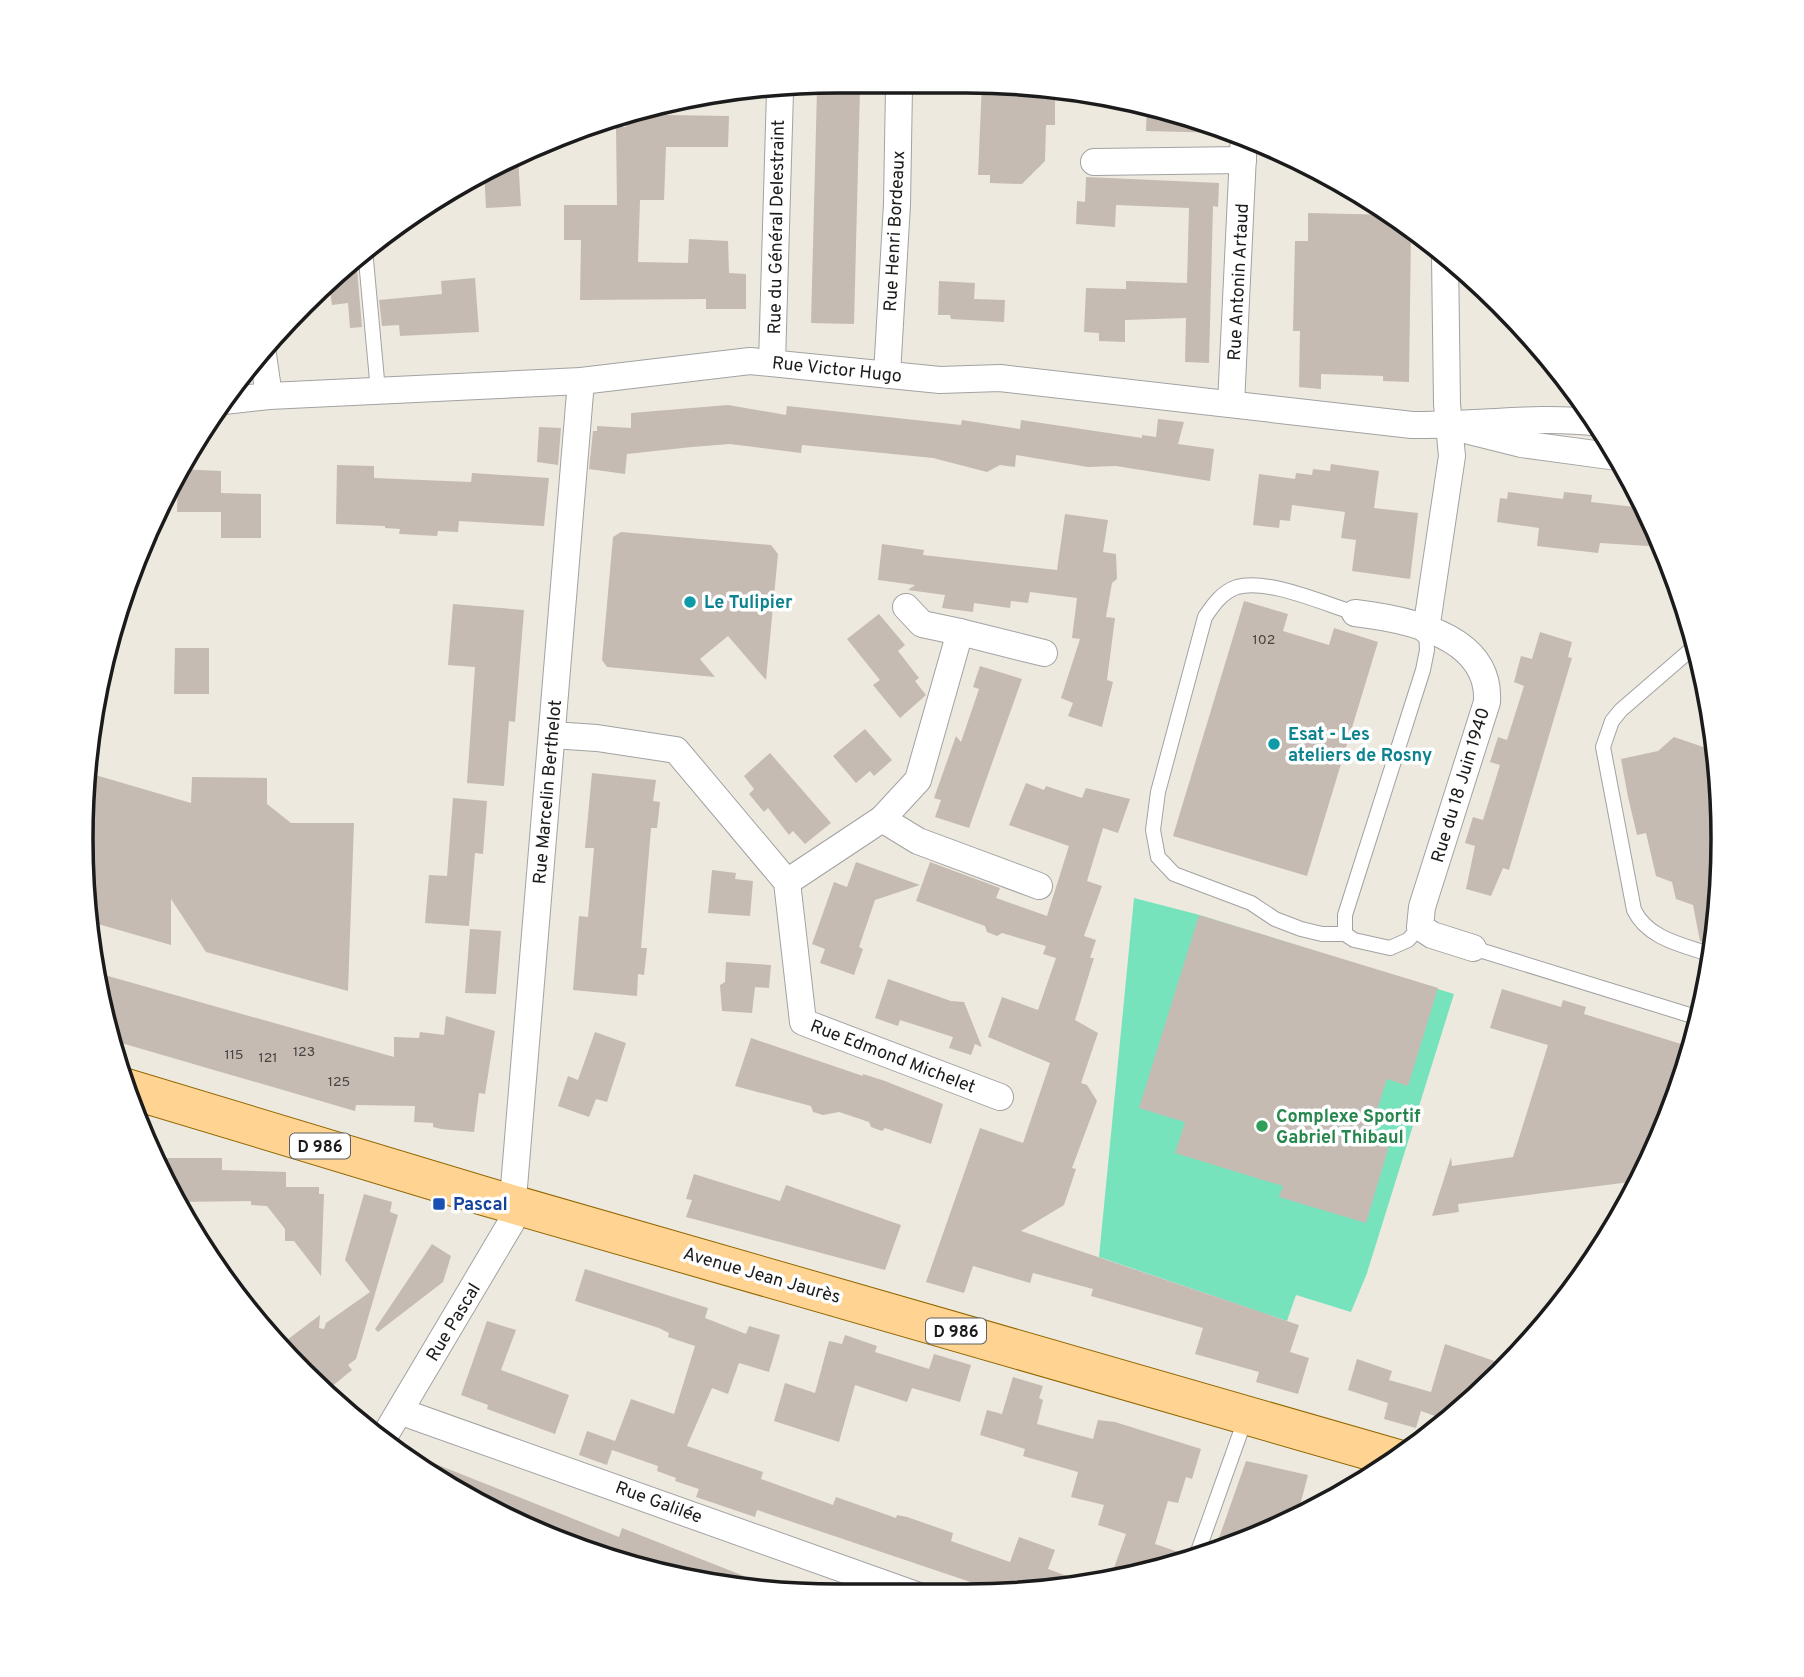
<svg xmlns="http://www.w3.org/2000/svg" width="1804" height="1677" font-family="Overpass,sans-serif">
  <rect width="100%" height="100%" fill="#ede9df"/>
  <!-- pitch -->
  <polygon fill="#77e3bd" points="1134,898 1196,914 1454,994 1367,1273 1351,1312 1296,1295 1287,1321 1099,1257"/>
  <!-- building -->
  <g fill="#c5bbb3">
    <polygon points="1015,82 1048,87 1047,96 1055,97 1055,125 1046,125 1045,161 1022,184 990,183 990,175 978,175 982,83"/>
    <polygon points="860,88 854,324 811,323 817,90"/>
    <polygon points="668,103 667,115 729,116 728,147 666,147 664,200 640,200 638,262 688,263 689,239 728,241 729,273 746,274 746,309 706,309 706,299 580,300 581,240 564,240 564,205 617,205 616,127 626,127 627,117"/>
    <polygon points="1147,104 1225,128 1224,133 1146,131"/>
    <polygon points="504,158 518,158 521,206 486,208 484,170"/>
    <polygon points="1086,177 1219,183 1218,207 1213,206 1209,363 1185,362 1186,318 1125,320 1125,342 1099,341 1099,333 1084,332 1086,288 1126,289 1126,281 1187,283 1189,208 1116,205 1115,227 1076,224 1077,201 1085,202"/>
    <polygon points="1308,213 1395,215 1411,228 1409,382 1383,381 1383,376 1321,374 1321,389 1299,387 1300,331 1293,331 1295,241 1308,241"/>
    <polygon points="356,257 362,327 350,328 348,303 332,305 329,282"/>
    <polygon points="475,278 479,332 400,336 399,325 382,326 379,300 442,294 441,281"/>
    <polygon points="939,281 975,283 974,299 1005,300 1004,322 951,319 950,315 938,315"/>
    <polygon points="728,405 786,415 787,406 961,425 962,420 1020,429 1021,420 1142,438 1142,435 1156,437 1158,419 1184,422 1178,444 1214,449 1210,481 1116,466 1088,467 1016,455 1015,467 1000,465 987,472 933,458 802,445 801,453 730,444 692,447 627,454 625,474 589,469 593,431 597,431 597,426 631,428 631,413"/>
    <polygon points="539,427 561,428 558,465 537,462"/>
    <polygon points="1331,464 1379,471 1374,508 1418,513 1410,579 1352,571 1356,540 1341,538 1345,512 1292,505 1290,521 1280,520 1279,528 1253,525 1259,474 1295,479 1296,473 1312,475 1313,469 1330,471"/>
    <polygon points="337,465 374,466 374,478 471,482 472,473 549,478 544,526 459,521 458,532 438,531 437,536 399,534 400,529 385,528 385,526 336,524"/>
    <polygon points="178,469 221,471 221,500 221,493 261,494 261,538 221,538 221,512 177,512"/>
    <polygon points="1508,492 1563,499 1564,492 1592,495 1591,502 1644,508 1665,547 1600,543 1598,553 1537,546 1539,528 1497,522 1500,498 1507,499"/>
    <polygon points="1065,514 1108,520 1103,552 1116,554 1117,579 1112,583 1106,617 1115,618 1107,680 1113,682 1102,727 1068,716 1073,703 1061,698 1080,639 1072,638 1077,598 1030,592 1028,603 1011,601 1010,608 974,603 973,612 942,608 945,595 908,590 915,585 878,580 882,544 924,550 923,555 1057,570"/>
    <polygon points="621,532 771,545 778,554 766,680 728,636 700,659 715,677 607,667 602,660 613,537"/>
    <polygon points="1244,601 1288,614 1283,631 1329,645 1334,628 1378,642 1307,876 1173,836"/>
    <polygon points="453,604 524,610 515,722 509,721 504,786 467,783 475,667 448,665"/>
    <polygon points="879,614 905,645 898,651 919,678 915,681 926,695 900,718 873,685 880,680 847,639"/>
    <polygon points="1540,632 1572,642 1568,657 1572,658 1509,870 1503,868 1491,896 1466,889 1475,846 1465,843 1473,817 1483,820 1500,765 1490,762 1498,737 1507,740 1524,686 1514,682 1521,656 1532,659"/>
    <polygon points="175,648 209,648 209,694 174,694"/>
    <polygon points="980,666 1022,679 969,828 935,817 941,800 934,798 956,736 961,742 979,689 973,687"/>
    <polygon points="865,729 892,760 874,776 870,771 856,783 833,756"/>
    <polygon points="1674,737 1715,751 1723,839 1713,945 1700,941 1693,905 1676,899 1672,882 1656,876 1646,833 1637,835 1628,797 1621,759 1658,751"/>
    <polygon points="770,753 831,823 805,844 793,831 789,835 768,808 764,812 749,794 754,789 744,776"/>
    <polygon points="85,772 191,803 192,777 267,778 267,804 291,823 354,823 348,991 206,952 171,899 171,945 91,922 82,789"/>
    <polygon points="592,773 656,780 653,801 660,802 657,828 651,828 641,948 647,948 644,975 638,974 637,996 573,990 579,916 588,917 594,848 585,848"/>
    <polygon points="1026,783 1044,790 1046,786 1082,798 1086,788 1130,799 1118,833 1103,828 1087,881 1102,886 1084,936 1096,940 1090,958 1094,958 1075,1020 1098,1033 1081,1083 1087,1085 1097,1101 1072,1168 1076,1169 1064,1205 1021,1231 1299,1325 1290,1352 1309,1358 1298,1394 1256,1382 1259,1372 1195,1354 1203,1328 1091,1296 1093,1289 1033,1273 1030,1283 973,1266 964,1293 926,1282 980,1128 1023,1143 1050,1063 988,1037 1002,997 1038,1010 1056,958 1043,954 1046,946 1002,933 997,936 987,932 985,926 916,901 930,862 1000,888 996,898 1047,916 1069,846 1009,825"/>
    <polygon points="453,798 487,801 483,854 475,853 469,926 425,923 429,875 447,876"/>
    <polygon points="856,862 920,885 875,900 859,947 863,949 854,975 820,963 825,949 812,944 834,882 847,887"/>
    <polygon points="712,870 736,873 735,879 753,881 750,916 708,913"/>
    <polygon points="1199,915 1438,988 1408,1086 1387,1079 1370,1132 1391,1139 1366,1223 1279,1197 1283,1186 1175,1153 1185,1122 1139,1108"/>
    <polygon points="470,929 501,931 496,994 465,993"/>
    <polygon points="726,962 771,965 769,988 755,987 752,1013 722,1011 720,985 725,982"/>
    <polygon points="94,972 394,1057 394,1037 419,1038 420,1032 444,1035 446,1016 495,1031 485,1094 479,1093 474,1132 441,1129 433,1127 433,1123 414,1122 415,1106 356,1105 355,1111 111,1040 95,986"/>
    <polygon points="888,979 951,1001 964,1002 982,1047 975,1044 971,1055 949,1048 953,1037 900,1020 898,1026 875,1018"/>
    <polygon points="1502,989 1561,1007 1563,1000 1586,1007 1584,1014 1691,1047 1666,1129 1638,1181 1458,1204 1459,1212 1432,1216 1451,1157 1452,1166 1513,1157 1548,1045 1490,1028"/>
    <polygon points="595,1032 626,1043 607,1102 596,1099 589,1117 558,1106 568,1076 578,1080"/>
    <polygon points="751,1038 863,1076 863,1074 885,1081 943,1104 931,1144 885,1128 882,1131 871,1127 869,1122 839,1112 823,1115 813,1112 811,1106 735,1086"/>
    <polygon points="154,1158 222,1158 222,1170 286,1172 286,1187 319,1187 319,1194 324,1194 321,1276 294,1241 285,1241 285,1229 267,1206 251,1205 251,1201 177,1202"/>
    <polygon points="694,1174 780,1201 786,1185 901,1225 885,1270 686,1217 692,1200 686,1199"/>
    <polygon points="364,1194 392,1202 390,1212 398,1215 356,1359 348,1365 352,1370 325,1392 303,1375 279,1346 320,1315 319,1328 324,1329 326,1323 370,1292 345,1260"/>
    <polygon points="432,1244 451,1256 443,1282 378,1332 375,1329"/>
    <polygon points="585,1269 708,1308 705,1318 746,1334 749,1326 780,1335 769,1372 739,1363 728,1394 712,1388 687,1446 763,1472 761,1479 833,1505 836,1497 896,1518 897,1515 907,1517 953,1533 951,1541 1010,1562 1019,1537 1055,1550 1048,1569 1089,1584 1003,1593 757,1510 755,1517 696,1497 699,1489 675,1481 676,1478 657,1471 658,1466 612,1450 607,1465 579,1455 587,1431 615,1441 631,1399 674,1414 695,1346 668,1337 669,1333 659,1328 575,1301"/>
    <polygon points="487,1321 516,1330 501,1370 569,1395 555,1434 487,1409 488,1405 461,1395"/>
    <polygon points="845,1335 877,1346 875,1352 929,1369 934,1354 971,1365 960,1402 912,1388 907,1402 855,1385 839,1442 774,1421 785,1383 815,1393 829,1341 842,1344"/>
    <polygon points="1445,1344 1509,1366 1446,1420 1421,1411 1416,1428 1384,1419 1388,1403 1348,1390 1357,1359 1392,1371 1389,1380 1431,1392"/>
    <polygon points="1013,1377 1043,1386 1039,1398 1043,1400 1037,1424 1093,1439 1098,1420 1115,1422 1201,1449 1192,1479 1186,1477 1178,1503 1168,1501 1155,1544 1187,1555 1187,1560 1109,1582 1126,1534 1098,1525 1104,1505 1071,1497 1078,1472 1023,1456 1025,1449 980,1435 987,1410 1002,1414"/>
    <polygon points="418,1457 619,1537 622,1528 744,1576 740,1590 594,1556 459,1495 416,1461"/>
    <polygon points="1246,1461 1308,1475 1297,1517 1255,1539 1214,1552"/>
  </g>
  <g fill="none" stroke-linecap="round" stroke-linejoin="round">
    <!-- service casing -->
    <g stroke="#a2a2a2" stroke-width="16">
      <g id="service">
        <polyline points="365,249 378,391"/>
        <path d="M 1355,613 C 1325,604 1267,578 1237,587 C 1222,592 1213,605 1205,617 L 1158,792 L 1153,830 L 1158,857 L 1174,874 L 1251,903 L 1275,919 L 1301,929 L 1322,934 L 1345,934 L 1354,940 L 1390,948 L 1408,940 L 1420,927"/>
        <path d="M 1695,646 L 1621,710 L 1612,721 L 1603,747 L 1634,910 C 1648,939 1683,945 1712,955"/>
        <polyline points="1345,934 1345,915 1423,670 1427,650 1426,630"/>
        <polyline points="1473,948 1699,1018"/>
        <polyline points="1196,1557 1246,1417"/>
      </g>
    </g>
    <!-- minor casing -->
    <g stroke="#a2a2a2" stroke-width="28">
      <g id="minor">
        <polyline points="1094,162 1243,160"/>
        <polyline points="262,348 269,396"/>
        <polyline points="772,362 780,92"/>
        <polyline points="887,374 897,204 899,87"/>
        <path d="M 224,401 L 269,396 L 581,381 L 750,361 L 940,380 L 1000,378 L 1412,425 C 1475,426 1536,415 1599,423"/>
        <polyline points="1231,404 1244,134"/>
        <polyline points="1469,431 1521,444 1617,457"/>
        <polyline points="906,607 922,624 960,632"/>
        <path d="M 1355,613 C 1407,619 1491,636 1487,702 L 1422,907 L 1420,927 L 1432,935 L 1473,948"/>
        <polyline points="1426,630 1452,456 1447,404 1445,256"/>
        <polyline points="552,735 597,738 676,750 787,882 803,1022 1000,1097"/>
        <polyline points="882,819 918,780 960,632 1044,653"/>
        <polyline points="787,882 882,819 918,841 1039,886"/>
        <polyline points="402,1412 916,1595"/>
        <polyline points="384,1437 511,1223 581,381"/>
      </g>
    </g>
    <!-- primary casing -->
    <g stroke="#926700" stroke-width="40">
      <polyline id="primary" points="126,1088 484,1196 1398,1459"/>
    </g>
    <!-- service -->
    <use href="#service" stroke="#fff" stroke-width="14"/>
    <!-- minor -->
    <use href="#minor" stroke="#fff" stroke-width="26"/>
    <!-- primary -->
    <use href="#primary" stroke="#ffd493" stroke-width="38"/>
  </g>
  <!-- markers -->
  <g fill="#0f9aa8" stroke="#fff" stroke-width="2.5">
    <circle cx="690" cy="602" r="7"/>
    <circle cx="1274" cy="744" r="7"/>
  </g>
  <circle fill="#2e9e5b" stroke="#fff" stroke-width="2.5" cx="1262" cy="1126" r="7"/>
  <rect fill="#1a4fb4" stroke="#fff" stroke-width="2.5" x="432" y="1197" width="14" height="14" rx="3.5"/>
  <g text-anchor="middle" stroke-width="7" stroke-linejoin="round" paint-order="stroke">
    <!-- number labels -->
    <g font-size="14" fill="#464341">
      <text x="1264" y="644">102</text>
      <text x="304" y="1056">123</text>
      <text x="234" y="1059">115</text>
      <text x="268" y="1062">121</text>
      <text x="339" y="1086">125</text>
    </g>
    <!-- shield labels -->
    <g fill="#fff" stroke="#5f5f5f" stroke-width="2">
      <rect x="290" y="1133.5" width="60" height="25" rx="5"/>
      <rect x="926" y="1318.5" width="60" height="25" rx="5"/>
    </g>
    <g font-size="16" font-weight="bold" fill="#1b1b1b">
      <text x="320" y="1152">D 986</text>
      <text x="956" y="1337">D 986</text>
    </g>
    <!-- street labels -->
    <g font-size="18" fill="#1b1b1b" stroke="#fff">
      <text transform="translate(776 227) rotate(-89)" y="6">Rue du Général Delestraint</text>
      <text transform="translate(894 231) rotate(-87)" y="6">Rue Henri Bordeaux</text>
      <text transform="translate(1238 282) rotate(-87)" y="6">Rue Antonin Artaud</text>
      <text transform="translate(837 369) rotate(6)" y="6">Rue Victor Hugo</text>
      <text transform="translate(1460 785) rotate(-73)" y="6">Rue du 18 Juin 1940</text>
      <text transform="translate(547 792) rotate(-85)" y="6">Rue Marcelin Berthelot</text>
      <text transform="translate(893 1056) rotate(21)" y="6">Rue Edmond Michelet</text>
      <text transform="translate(762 1275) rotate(16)" y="6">Avenue Jean Jaurès</text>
      <text transform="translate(453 1322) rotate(-59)" y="6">Rue Pascal</text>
      <text transform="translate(659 1502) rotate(20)" y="6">Rue Galilée</text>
    </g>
    <!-- culture labels -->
    <g font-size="18" font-weight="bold" fill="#0d838f" stroke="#fff" text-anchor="start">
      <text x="704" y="608">Le Tulipier</text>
      <text x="1288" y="740">Esat - Les<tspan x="1288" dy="21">ateliers de Rosny</tspan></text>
    </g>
    <!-- leisure labels -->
    <g font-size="18" font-weight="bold" fill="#27864d" stroke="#fff" text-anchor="start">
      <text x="1276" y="1122">Complexe Sportif<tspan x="1276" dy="21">Gabriel Thibaul</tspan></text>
    </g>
    <!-- transit labels -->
    <g font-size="18" font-weight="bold" fill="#164399" stroke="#fff" text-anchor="start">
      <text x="453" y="1210">Pascal</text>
    </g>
  </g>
  <!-- crop -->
  <path d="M0 0H1804V1677H0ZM838 93H966A745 745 0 0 1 1711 838V839A745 745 0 0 1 966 1584H838A745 745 0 0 1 93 839V838A745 745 0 0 1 838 93Z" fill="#fff" fill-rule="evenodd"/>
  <path fill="none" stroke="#1b1b1b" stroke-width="3.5" d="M838 93H966A745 745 0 0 1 1711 838V839A745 745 0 0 1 966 1584H838A745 745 0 0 1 93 839V838A745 745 0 0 1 838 93Z"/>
</svg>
